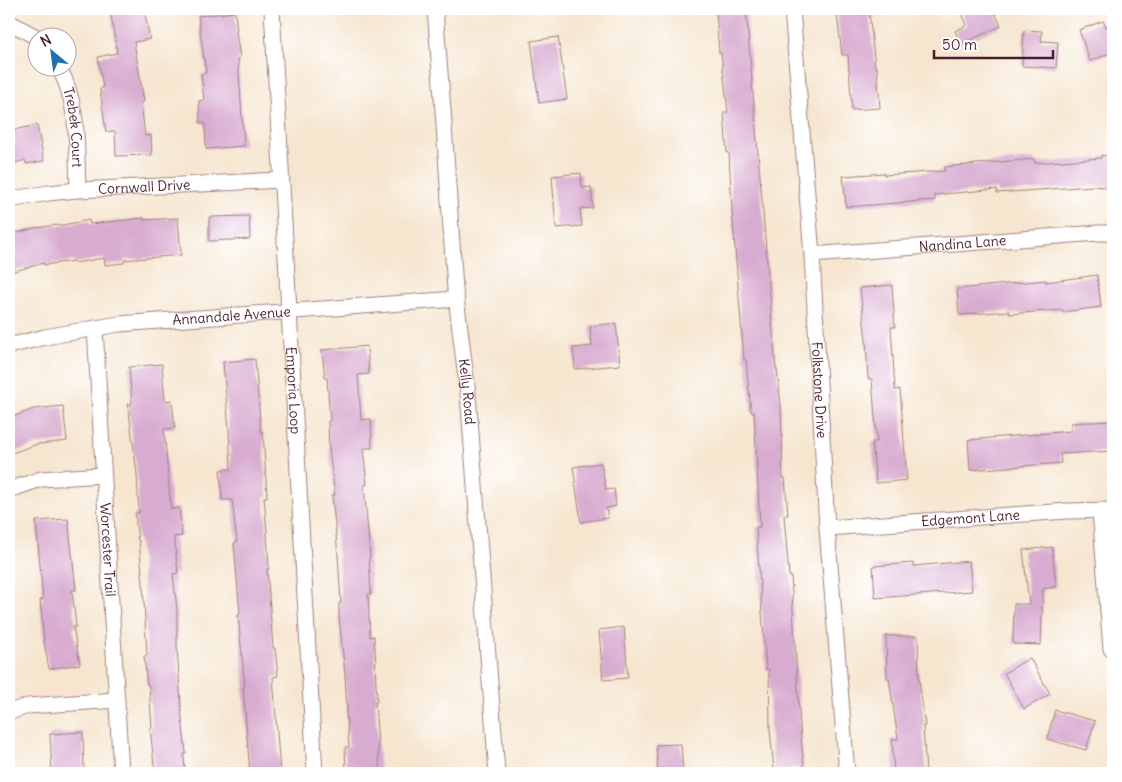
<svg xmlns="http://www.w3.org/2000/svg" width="1122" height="782" font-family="Delius,sans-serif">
  <rect width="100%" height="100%" fill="#fff"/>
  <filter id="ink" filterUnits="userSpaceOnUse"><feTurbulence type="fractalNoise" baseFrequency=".02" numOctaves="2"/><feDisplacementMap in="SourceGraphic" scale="10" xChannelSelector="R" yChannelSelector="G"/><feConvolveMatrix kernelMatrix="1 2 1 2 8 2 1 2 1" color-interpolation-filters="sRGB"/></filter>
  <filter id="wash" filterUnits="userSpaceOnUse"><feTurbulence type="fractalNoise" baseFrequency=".0096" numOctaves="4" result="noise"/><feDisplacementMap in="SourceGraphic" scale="20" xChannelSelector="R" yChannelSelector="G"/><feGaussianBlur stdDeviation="1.12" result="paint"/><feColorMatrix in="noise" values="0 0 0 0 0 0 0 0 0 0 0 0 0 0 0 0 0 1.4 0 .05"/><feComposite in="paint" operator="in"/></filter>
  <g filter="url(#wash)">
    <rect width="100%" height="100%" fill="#f6e6d0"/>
    <g id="blocks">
      <!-- building -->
      <g fill="#d8abd0">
        <polygon points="110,9 144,9 150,39 134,42 144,102 141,102 145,136 151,135 152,155 116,156 115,131 106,132 100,89 103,88 98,57 117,53"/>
        <polygon points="746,9 776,369 777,369 781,406 783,478 785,478 788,515 784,515 789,576 791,576 800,727 804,767 774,770 770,730 769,669 766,670 756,527 760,527 754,412 751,412 746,360 744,360 732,210 729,153 727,153 724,112 728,112 721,53 719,53 716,12"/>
        <polygon points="960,9 993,9 1001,26 961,44 955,31 967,25"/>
        <polygon points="869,11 875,67 877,67 880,108 852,110 848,55 842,55 837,14"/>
        <polygon points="235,12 237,31 236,31 240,58 238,59 244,146 206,149 205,123 200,123 199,101 204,100 201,74 206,73 198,16"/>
        <polygon points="1103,21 1106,27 1113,25 1113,52 1090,61 1079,30"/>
        <polygon points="1024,30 1042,31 1041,41 1058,42 1056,68 1022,66"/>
        <polygon points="558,37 567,99 539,103 531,41"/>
        <polygon points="37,125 44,161 26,164 25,160 9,165 9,131"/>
        <polygon points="1101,155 1113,156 1113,188 1093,186 997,193 997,189 934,195 935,200 846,207 843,176 884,173 884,175 945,171 944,167 1034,159 1035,163 1101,158"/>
        <polygon points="581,173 582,188 591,187 593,208 580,209 582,226 556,228 552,176"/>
        <polygon points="249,216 250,239 209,241 209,217"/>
        <polygon points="144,218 144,220 178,218 181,255 124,260 124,263 105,265 104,258 75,263 74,261 44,265 44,263 14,271 9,253 9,235 35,228 57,225 58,226 89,220 90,224"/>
        <polygon points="1097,275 1101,307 1062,312 1061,310 1009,314 1009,311 959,315 957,289 1046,280 1046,282"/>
        <polygon points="892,285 895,327 891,327 895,390 900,389 907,480 876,483 872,442 877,442 872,379 868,379 866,340 860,288"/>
        <polygon points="616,323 620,365 575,369 573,348 592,346 590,326"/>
        <polygon points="367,346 369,374 358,375 361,420 371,419 372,448 363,448 367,485 364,485 370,557 369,557 371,594 368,594 370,637 374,636 376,665 375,665 377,702 375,702 380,773 346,773 345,747 349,747 346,711 347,711 345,674 339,618 339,603 341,603 338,555 332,495 335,495 329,449 328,421 330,421 327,378 325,378 322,350"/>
        <polygon points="255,359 261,432 263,432 267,497 264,497 267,533 269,569 267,569 273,648 275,648 278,676 273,677 280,773 250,773 243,687 245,687 238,615 240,614 234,543 237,542 232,500 222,500 220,470 231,469 229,430 223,362"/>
        <polygon points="162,364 165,401 172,400 175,428 164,429 171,509 179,508 182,536 174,537 178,573 173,574 177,610 177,647 182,718 186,754 184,754 185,773 155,773 150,728 152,728 149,685 147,685 144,656 147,656 143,584 139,541 138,541 135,513 139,513 137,474 128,404 132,404 129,367"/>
        <polygon points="63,406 67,441 38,444 9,454 9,418 34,409"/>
        <polygon points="1111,421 1112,451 1060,454 1061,463 970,470 968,440 1071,431 1071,423"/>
        <polygon points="601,463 606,490 614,489 616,506 606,508 608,518 581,522 573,467"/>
        <polygon points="68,519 76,590 72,590 76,627 73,627 80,664 49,669 44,642 40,600 43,600 36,521"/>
        <polygon points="1052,547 1056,587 1043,589 1041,645 1013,644 1014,604 1029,604 1023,550"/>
        <polygon points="969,561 972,591 875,598 873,566 913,563 914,566"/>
        <polygon points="624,627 628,678 603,680 599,630"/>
        <polygon points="886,636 918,636 919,678 925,726 923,726 926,773 894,773 892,739 898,739 889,678 887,678"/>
        <polygon points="1030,658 1050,694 1024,709 1004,673"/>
        <polygon points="1055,710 1095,721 1086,750 1047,739"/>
        <polygon points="83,732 84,773 52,773 50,734"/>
        <polygon points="681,744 683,773 658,773 656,745"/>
      </g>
    </g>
  </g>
  <g filter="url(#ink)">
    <use href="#blocks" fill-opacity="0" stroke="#a0827e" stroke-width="1"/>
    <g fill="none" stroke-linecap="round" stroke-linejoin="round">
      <!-- minor casing -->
      <g stroke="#a0827e" stroke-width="17">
        <g id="minor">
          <path id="s1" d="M 272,9 L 315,773"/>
          <path id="s2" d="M 435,9 L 443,110 L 455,289 L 468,394 L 497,773"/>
          <path id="s3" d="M 792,9 L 812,255 L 827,528 L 847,773"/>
          <polyline points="9,22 38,38"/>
          <path id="s4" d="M 59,68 C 80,105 76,149 78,190"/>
          <path id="s5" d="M 9,200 L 48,193 L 78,190 L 281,180"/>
          <path id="s6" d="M 812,255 L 1098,233 L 1113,233"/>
          <path id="s7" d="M 95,328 L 121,773"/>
          <path id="s8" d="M 9,346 L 45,337 L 119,324 L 456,299"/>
          <polyline points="9,490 41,479 103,475"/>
          <polyline points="1100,510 1111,649"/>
          <path id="s9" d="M 827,528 L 1068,511 L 1113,510"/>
          <polyline points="9,712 28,706 117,700"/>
        </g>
      </g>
      <!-- minor -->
      <use href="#minor" stroke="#fff" stroke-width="15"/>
    </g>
  </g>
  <g text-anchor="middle" stroke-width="5" stroke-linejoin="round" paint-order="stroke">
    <!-- street labels -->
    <g font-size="14" fill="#4a1f2b" stroke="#fff">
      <text dy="5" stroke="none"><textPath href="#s4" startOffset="62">Trebek Court</textPath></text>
      <text dy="5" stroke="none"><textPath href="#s5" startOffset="136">Cornwall Drive</textPath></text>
      <text dy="5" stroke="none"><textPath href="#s6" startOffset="151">Nandina Lane</textPath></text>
      <text dy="5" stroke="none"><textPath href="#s8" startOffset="225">Annandale Avenue</textPath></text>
      <text dy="5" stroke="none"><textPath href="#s1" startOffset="382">Emporia Loop</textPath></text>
      <text dy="5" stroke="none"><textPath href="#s2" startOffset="384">Kelly Road</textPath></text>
      <text dy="5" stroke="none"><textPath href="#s3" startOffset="382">Folkstone Drive</textPath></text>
      <text dy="5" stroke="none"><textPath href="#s9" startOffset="144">Edgemont Lane</textPath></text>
      <text dy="5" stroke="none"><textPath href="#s7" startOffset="222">Worcester Trail</textPath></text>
    </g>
  </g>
  <!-- margin -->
  <rect width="1122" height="782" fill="none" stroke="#fff" stroke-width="30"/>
  <!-- north arrow -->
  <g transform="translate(52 52) rotate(331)"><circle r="24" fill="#ffffff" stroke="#b7a5aa"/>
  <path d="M0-4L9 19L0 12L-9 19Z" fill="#1f6fb2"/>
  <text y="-8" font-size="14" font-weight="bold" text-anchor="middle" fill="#4a1f2b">N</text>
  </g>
  <!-- scale -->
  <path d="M934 50v8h119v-8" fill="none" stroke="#4a1f2b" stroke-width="2.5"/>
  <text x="942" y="50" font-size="15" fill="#4a1f2b" stroke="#ffffff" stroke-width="4" paint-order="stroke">50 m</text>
</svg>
